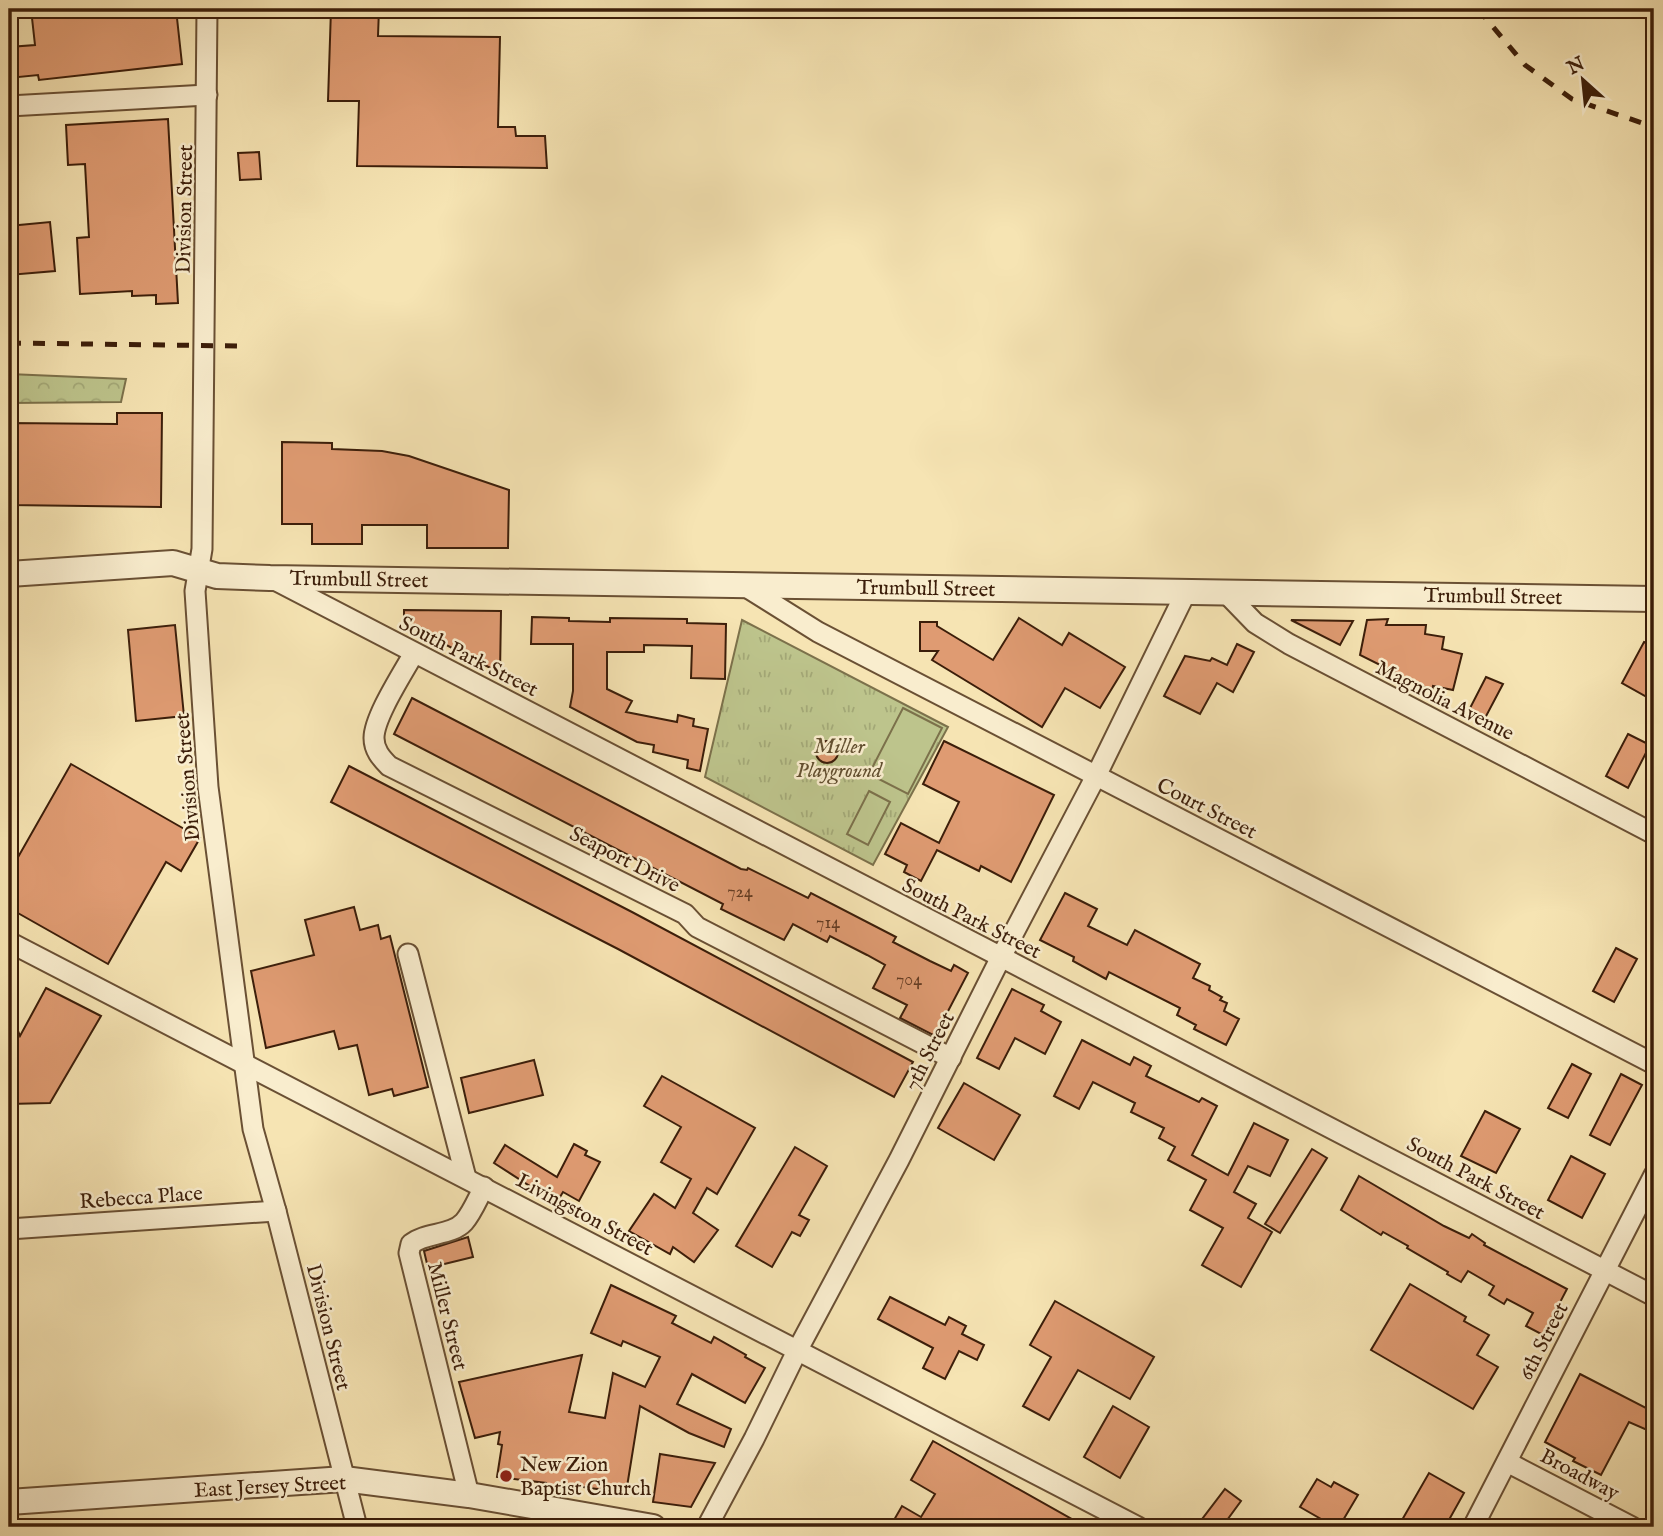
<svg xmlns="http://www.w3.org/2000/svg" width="1663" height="1536" font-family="'IM FELL English',serif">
  <defs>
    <pattern id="forest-crowns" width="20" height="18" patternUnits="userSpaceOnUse" patternTransform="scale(1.75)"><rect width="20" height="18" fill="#bdc48c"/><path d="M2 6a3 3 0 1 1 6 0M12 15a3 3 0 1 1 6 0" fill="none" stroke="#a3a877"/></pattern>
    <pattern id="park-tufts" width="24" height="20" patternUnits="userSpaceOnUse" patternTransform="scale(1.75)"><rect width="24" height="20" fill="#bdc48c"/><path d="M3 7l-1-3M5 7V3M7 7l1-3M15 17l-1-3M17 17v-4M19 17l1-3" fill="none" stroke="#a3a877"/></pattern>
  </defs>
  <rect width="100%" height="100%" fill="#f6e4b3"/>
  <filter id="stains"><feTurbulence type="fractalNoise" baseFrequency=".00286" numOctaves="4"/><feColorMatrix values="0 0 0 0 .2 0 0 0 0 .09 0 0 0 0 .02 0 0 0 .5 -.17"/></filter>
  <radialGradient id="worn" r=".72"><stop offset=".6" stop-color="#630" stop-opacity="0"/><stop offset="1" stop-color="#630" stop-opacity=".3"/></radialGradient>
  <!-- forest -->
  <polygon fill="url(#forest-crowns)" stroke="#7c714b" stroke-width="2" points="9,374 126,379 121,402 9,403"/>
  <!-- park -->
  <polygon fill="url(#park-tufts)" stroke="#7c714b" stroke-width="2" points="742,620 948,727 873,865 705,777"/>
  <!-- pitch -->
  <g fill="#bdc48c" stroke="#7c714b" stroke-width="2">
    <polygon points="903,708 942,728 908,794 869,774"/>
    <polygon points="869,791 890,802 868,845 847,834"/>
  </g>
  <!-- building -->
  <g fill="#df9b72" stroke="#3c1e0a" stroke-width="2">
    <polygon points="31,9 176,9 182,64 39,80 38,75 9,78 9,47 35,45"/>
    <polygon points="331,9 379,9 378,36 500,37 498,127 515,127 516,136 545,136 547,168 357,166 359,101 328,101"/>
    <polygon points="168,119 178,303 156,304 156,295 132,296 132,291 80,294 77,238 89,237 85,164 68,165 66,125"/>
    <polygon points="259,152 261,179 240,180 238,153"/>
    <polygon points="50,222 55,271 9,275 9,226"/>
    <polygon points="117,413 162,413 161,507 9,505 9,423 117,424"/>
    <polygon points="282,442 332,443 332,449 382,451 409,456 509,490 508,548 427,548 427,525 362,525 362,544 312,544 312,524 282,524"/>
    <polygon points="404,610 501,611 500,673 404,623"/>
    <polygon points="532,617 569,618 569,621 610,622 610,618 687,619 687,623 726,624 725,679 691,678 692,646 644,645 644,652 607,652 607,689 632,701 626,712 677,722 678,715 694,719 693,726 708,729 700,771 687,768 688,760 653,752 654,745 637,742 570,707 573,691 573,644 531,644"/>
    <polygon points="1019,618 1062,645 1069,633 1125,667 1100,708 1065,688 1042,727 932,660 938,651 920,651 920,622 937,622 937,626 993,660"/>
    <polygon points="1388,619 1386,625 1426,625 1425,634 1444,637 1442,649 1462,654 1453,690 1433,686 1432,691 1360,655 1367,620"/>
    <polygon points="1291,620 1353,621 1340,645"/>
    <polygon points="175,625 184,716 136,721 128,630"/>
    <polygon points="1644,642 1654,647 1654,701 1622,683"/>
    <polygon points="1237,644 1254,652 1233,692 1217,683 1200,714 1164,696 1185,656 1210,661 1212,658 1227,665"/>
    <polygon points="1486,677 1503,684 1484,720 1468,712"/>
    <polygon points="412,698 741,869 747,870 748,868 808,898 811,893 896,937 893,942 930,961 951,971 954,965 968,973 935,1036 900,1018 907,1005 873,988 885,965 867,955 830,936 827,942 793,924 784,940 721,909 723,904 394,734"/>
    <polygon points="1628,734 1650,745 1628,788 1606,776"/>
    <polygon points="944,741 1054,795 1011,882 981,866 979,871 937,850 921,881 904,872 907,865 885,854 901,823 939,843 959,802 923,784"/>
    <circle cx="827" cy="752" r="11"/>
    <polygon points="71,764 200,838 181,871 166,862 108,964 9,908 9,873"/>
    <polygon points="349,766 632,912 913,1062 894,1097 618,949 331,802"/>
    <polygon points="1065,893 1097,909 1088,926 1127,945 1135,930 1200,964 1193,978 1210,986 1209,990 1222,997 1220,1000 1227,1003 1224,1011 1239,1019 1226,1045 1194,1029 1196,1025 1177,1015 1180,1008 1109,972 1106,979 1073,961 1074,957 1040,940"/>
    <polygon points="354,907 360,930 378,925 381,939 390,936 428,1087 394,1096 392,1089 369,1095 357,1045 339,1049 334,1031 266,1048 251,971 314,955 305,920"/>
    <polygon points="1616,948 1637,959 1614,1002 1593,991"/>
    <polygon points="46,988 101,1016 50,1103 9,1104 9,1009 20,1036"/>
    <polygon points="1012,989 1044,1005 1041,1011 1061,1022 1045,1054 1015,1038 999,1069 977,1058"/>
    <polygon points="1082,1040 1130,1065 1134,1057 1151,1066 1146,1076 1199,1102 1202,1098 1217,1106 1192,1155 1228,1175 1254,1123 1288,1140 1270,1176 1248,1166 1234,1192 1256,1204 1248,1218 1272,1232 1241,1287 1202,1265 1223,1228 1190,1210 1206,1180 1168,1160 1175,1147 1159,1138 1164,1128 1131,1112 1135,1103 1093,1082 1079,1109 1054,1096"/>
    <polygon points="534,1060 543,1095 469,1113 461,1078"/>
    <polygon points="1572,1064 1591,1074 1568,1118 1548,1108"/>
    <polygon points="1621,1074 1642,1085 1610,1145 1590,1135"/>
    <polygon points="662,1076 755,1128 717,1194 707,1188 693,1213 718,1230 694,1262 673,1247 670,1254 629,1231 654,1194 675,1208 691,1179 661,1162 681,1127 644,1106"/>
    <polygon points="964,1083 1020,1115 994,1160 938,1128"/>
    <polygon points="1485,1111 1520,1129 1496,1173 1461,1156"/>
    <polygon points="574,1144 587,1151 585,1155 600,1162 579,1201 563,1192 560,1197 535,1184 533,1188 494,1163 505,1145 557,1177"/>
    <polygon points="795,1147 827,1166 799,1215 809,1220 800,1236 792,1232 772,1267 736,1246"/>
    <polygon points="1312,1149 1327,1158 1280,1233 1265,1224"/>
    <polygon points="1571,1156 1605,1174 1582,1218 1548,1200"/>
    <polygon points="1359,1176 1444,1226 1469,1238 1472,1234 1485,1243 1484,1245 1567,1289 1543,1335 1526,1326 1533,1313 1507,1299 1504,1304 1489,1295 1494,1286 1468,1271 1461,1282 1447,1274 1448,1272 1407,1248 1408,1246 1383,1232 1381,1235 1341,1210"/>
    <polygon points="468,1237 473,1257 428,1268 424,1251"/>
    <polygon points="1410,1284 1466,1317 1464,1321 1489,1335 1477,1355 1498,1367 1473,1409 1371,1350"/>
    <polygon points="611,1285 676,1316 672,1323 711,1343 714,1337 746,1355 745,1357 765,1368 745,1403 692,1374 677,1404 731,1429 724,1447 689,1433 640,1406 626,1493 562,1484 561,1487 546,1485 546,1483 497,1477 502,1445 498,1444 500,1432 475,1438 459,1382 582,1355 569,1412 605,1418 613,1373 645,1387 660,1357 623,1341 621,1346 591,1333"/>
    <polygon points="890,1297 945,1325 949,1317 966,1326 962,1334 984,1345 977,1360 959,1351 945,1379 923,1368 933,1348 878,1319"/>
    <polygon points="1055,1301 1154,1357 1130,1399 1078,1370 1049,1420 1023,1406 1051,1357 1030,1345"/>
    <polygon points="1580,1374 1654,1412 1654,1433 1629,1422 1601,1475 1573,1461 1575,1458 1545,1442"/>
    <polygon points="1113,1406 1149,1427 1120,1478 1084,1457"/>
    <polygon points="933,1441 1086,1527 890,1527 902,1506 921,1517 935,1494 911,1480"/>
    <polygon points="660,1454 715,1463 691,1507 653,1502"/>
    <polygon points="1429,1473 1464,1493 1445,1527 1398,1527"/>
    <polygon points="1317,1479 1331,1487 1334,1482 1358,1495 1339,1527 1335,1527 1300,1507"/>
    <polygon points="1225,1489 1241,1501 1222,1527 1196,1527"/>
  </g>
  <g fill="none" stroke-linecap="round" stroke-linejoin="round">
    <!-- minor casing -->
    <g stroke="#6a5034" stroke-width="23">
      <g id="minor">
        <polyline points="207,9 202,549 195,591 208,787 253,1129 276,1211 357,1527"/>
        <polyline points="9,106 207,95"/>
        <polyline points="273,579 1654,1296"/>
        <polyline points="743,585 818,632 1654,1064"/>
        <polyline points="1225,592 1255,623 1289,644 1654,834"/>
        <path d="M 414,653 C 403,673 374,717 374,738 C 374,750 381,758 389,766 L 685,914 L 697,927 L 951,1058"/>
        <polyline points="9,942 1138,1527"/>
        <polyline points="408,954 466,1178"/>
        <polyline points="9,1229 276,1211"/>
        <polyline points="1507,1462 1632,1527"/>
        <path d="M 469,1495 L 409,1253 L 411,1244 C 426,1232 451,1236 464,1222 C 472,1213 478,1198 484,1187"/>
        <polyline points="707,1527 754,1439 797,1351 899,1160 1000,959 1096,776 1186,592"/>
        <polyline points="1473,1527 1654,1175"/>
      </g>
    </g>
    <!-- tertiary casing -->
    <g stroke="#6a5034" stroke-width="28">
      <g id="tertiary">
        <polyline points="9,574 173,563 217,576 270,578 1654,599"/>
        <polyline points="9,1502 344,1479 469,1495 653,1527"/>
      </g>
    </g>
    <!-- minor -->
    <use href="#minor" stroke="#f9edce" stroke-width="19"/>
    <!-- tertiary -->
    <use href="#tertiary" stroke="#f9edce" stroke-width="24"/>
    <!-- rail -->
    <g stroke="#3c1e0a" stroke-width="5" stroke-dasharray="12 12" stroke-linecap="butt">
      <polyline points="1478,9 1525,65 1572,99 1654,127"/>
      <polyline points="9,343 242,346"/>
    </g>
  </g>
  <!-- markers -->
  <circle fill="#8f2418" stroke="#f9edce" stroke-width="2.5" cx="506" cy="1476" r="7"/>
  <g text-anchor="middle" stroke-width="5" stroke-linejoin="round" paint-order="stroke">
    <!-- number labels -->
    <g font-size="18" fill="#653d24">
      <text x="740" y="897">724</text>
      <text x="828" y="928">714</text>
      <text x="909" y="985">704</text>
    </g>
    <!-- street labels -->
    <g font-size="21" fill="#3c1e0a" stroke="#f9edce">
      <text transform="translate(184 209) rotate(-89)" y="7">Division Street</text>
      <text transform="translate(359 579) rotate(1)" y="7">Trumbull Street</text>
      <text transform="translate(926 588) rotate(1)" y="7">Trumbull Street</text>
      <text transform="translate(1493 596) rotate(1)" y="7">Trumbull Street</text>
      <text transform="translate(469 656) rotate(27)" y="7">South Park Street</text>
      <text transform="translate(1445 700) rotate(27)" y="7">Magnolia Avenue</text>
      <text transform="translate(187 777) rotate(-95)" y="7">Division Street</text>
      <text transform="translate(1207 808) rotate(27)" y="7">Court Street</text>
      <text transform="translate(625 859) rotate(27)" y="7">Seaport Drive</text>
      <text transform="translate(972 918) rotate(27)" y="7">South Park Street</text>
      <text transform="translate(929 1051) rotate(-63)" y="7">7th Street</text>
      <text transform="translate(1476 1178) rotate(28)" y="7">South Park Street</text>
      <text transform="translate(141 1197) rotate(-4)" y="7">Rebecca Place</text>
      <text transform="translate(585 1214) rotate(28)" y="7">Livingston Street</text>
      <text transform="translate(448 1316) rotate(76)" y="7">Miller Street</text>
      <text transform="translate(329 1327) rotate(76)" y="7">Division Street</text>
      <text transform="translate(1543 1341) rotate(-63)" y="7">6th Street</text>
      <text transform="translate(1580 1474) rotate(28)" y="7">Broadway</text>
      <text transform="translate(270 1486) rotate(-3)" y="7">East Jersey Street</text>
    </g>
    <!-- park labels -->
    <g font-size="21" font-style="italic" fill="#635031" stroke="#f9edce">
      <text x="839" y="753">Miller<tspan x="839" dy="24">Playground</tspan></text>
    </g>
    <!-- poi labels -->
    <g font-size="21" fill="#3c1e0a" stroke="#f9edce" text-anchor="start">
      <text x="520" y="1471">New Zion<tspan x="520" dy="24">Baptist Church</tspan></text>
    </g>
  </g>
  <!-- margin -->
  <rect width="1663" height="1536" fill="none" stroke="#f6e4b3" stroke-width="35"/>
  <rect x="10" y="10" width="1642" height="1515" fill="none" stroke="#3c1e0a" stroke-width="3.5"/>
  <rect x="18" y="18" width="1628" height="1501" fill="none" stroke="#3c1e0a" stroke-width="2"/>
  <!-- north arrow -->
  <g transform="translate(1583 80) rotate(333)" stroke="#f9edce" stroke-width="5" paint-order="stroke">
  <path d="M0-5L12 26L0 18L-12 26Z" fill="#3c1e0a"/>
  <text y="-10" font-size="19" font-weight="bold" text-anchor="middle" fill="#3c1e0a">N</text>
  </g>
  <rect width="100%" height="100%" filter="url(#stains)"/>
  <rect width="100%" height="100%" fill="url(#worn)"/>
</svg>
